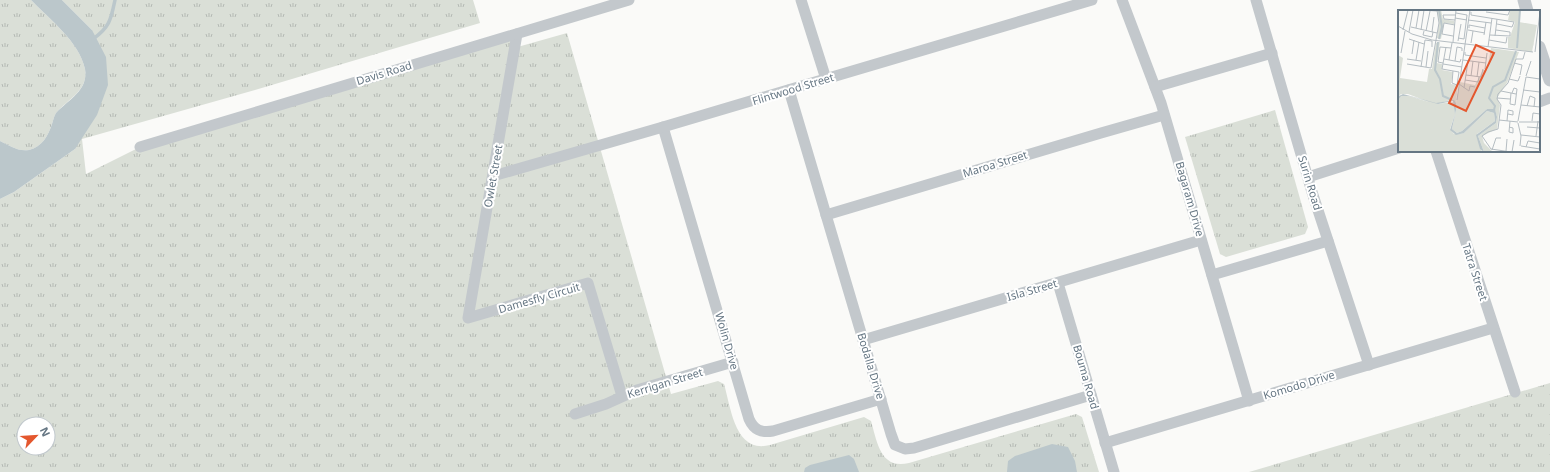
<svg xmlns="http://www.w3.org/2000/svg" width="1550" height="472" font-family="'Noto Sans',sans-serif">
  <defs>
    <pattern id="grass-tufts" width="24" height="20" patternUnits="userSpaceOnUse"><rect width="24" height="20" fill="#dadfd7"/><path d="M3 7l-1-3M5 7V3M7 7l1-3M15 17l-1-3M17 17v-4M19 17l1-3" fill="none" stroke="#b4b9b4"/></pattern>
  </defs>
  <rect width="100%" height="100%" fill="#fafaf8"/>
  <!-- grass -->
  <g fill="url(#grass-tufts)" fill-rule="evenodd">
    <path d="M 0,0 L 31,0 C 49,19 79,41 85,69 C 89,90 68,99 56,113 C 54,116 53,121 52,124 C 48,136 42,147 29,150 C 18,152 9,145 0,141 Z"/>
    <path d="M 62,0 L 473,0 L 480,23 L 255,90 L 82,139 L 86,174 L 140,147 L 517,34 L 514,48 L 567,33 L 671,394 L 718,381 L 724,384 C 731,408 735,454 770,445 L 864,417 L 871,421 C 877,441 880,470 909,463 L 1076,414 L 1082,417 L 1099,472 L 0,472 L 0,199 L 14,192 L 75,149 L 92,30 ZM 24,424 L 48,424 L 48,448 L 24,448 Z"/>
    <polygon points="1275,110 1308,227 1305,234 1226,257 1220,254 1185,137"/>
    <polygon points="1550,383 1550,472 1249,472"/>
  </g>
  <!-- water -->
  <g fill="#bbc7cb">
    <path d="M 31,0 L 62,0 L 92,30 L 106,57 L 108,85 L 97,115 L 75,149 L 14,192 L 0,199 L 0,141 C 9,145 18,152 29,150 C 42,147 48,136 52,124 C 53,121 54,116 56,113 C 68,100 89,90 85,69 C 79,41 49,19 31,0 Z"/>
    <polygon points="1052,444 1068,447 1075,461 1077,472 1007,472 1008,461 1015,456"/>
    <polygon points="849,455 854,459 859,472 804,472 805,468 810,465"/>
  </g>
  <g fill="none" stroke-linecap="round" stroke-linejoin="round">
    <!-- stream -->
    <path stroke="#bbc7cb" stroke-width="3.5" d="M 93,39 C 110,27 111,19 115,0"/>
    <!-- minor -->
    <g stroke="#c3c8cc" stroke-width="11">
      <polyline points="801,0 826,79"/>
      <polyline points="1122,0 1161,103 1249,401"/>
      <polyline points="1256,0 1312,192 1369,365"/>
      <polyline points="517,34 468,318 588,283 622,396"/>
      <polyline points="1155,87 1272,53"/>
      <polyline points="789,90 891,434 895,445 905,449 914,448 1091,395"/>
      <polyline points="1539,102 1550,98"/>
      <path d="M 663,127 L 749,419 C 754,430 761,433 773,431 L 881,399"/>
      <polyline points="140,147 629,0"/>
      <polyline points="1436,151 1515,392"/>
      <polyline points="493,176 663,127 1092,0"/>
      <polyline points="1308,177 1399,148"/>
      <polyline points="826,215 1101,133 1164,115"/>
      <polyline points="1212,275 1328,241"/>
      <polyline points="1058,283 1114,472"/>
      <polyline points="863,340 1201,240"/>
      <polyline points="575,414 606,404 637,390 733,362"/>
      <polyline points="1105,443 1493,328"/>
    </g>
    <!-- tertiary -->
    <g stroke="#c3c8cc" stroke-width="13">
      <polyline points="1524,0 1527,11"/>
      <polyline points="1539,47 1550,80"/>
    </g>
  </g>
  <g text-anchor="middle" stroke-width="4" stroke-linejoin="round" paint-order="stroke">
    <!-- street labels -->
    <g font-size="11" fill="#657683" stroke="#fff">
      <text transform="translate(384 73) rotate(-17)" y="4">Davis Road</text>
      <text transform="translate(793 89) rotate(-17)" y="4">Flintwood Street</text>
      <text transform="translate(995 164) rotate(-17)" y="4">Maroa Street</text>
      <text transform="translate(493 176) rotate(-80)" y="4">Owlet Street</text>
      <text transform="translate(1310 183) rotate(73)" y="4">Surin Road</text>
      <text transform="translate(1190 199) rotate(74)" y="4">Bagaram Drive</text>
      <text transform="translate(1475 272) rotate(72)" y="4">Tatra Street</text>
      <text transform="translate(1032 290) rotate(-16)" y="4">Isla Street</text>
      <text transform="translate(539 298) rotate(-16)" y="4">Damesfly Circuit</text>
      <text transform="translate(727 341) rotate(74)" y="4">Wolin Drive</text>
      <text transform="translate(871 366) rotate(73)" y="4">Bodalla Drive</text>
      <text transform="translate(1086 377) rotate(74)" y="4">Bouma Road</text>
      <text transform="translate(665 383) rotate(-17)" y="4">Kerrigan Street</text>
      <text transform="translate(1299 385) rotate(-17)" y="4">Komodo Drive</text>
    </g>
  </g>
  <!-- overview -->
  <g transform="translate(1398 10)">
    <rect width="142" height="142" fill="#fafaf8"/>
    <path d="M 39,0 L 43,0 L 45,9 L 56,11 L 56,14 L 46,13 L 43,29 L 39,28 L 41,12 ZM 112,0 L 122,0 L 121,12 L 139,15 L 134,42 L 110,38 L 110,27 L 112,27 L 117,12 L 110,10 ZM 42,32 L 39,53 L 44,54 L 44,60 L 55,62 L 53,74 L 60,75 L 58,93 L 62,72 L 77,75 L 85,60 L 89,60 L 93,38 L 121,42 L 109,73 L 99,88 L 102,95 L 99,119 L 84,126 L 86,133 L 95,142 L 86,142 L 80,126 L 98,113 L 99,107 L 97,100 L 89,99 L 64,121 L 59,123 L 54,119 L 58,100 L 58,93 L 53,90 L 38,94 L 56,92 L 57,104 L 52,119 L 56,124 L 66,123 L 89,101 L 96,103 L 97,111 L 79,124 L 84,142 L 0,142 L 0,90 L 2,86 L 11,86 L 31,92 L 10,84 L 3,84 L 0,87 L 0,45 L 5,48 L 2,68 L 29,72 L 31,59 L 34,59 L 38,33 Z" fill="#dadfd7"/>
    <path d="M122.5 20a5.5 5.5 0 1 1 11 0a5.5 5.5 0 1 1-11 0ZM124.5 34a5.5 5.5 0 1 1 11 0a5.5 5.5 0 1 1-11 0Z" fill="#dadfd7"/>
    <path d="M 5,84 L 38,93 L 56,90 L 58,93 L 58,100 L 54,119 L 59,123 L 64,121 L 89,99 L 97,99 L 99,107 L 98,113 L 80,126 L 86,142 L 82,139 L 78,125 L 97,111 L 96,103 L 89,101 L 66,123 L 58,125 L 52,120 L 57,104 L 55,91 L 40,94 L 11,86 L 3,86 L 0,90 L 1,86 Z" fill="#bbc7cb"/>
    <path fill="none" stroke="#bbc7cb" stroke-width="2" d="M 41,29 L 44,17 L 41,0M 40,32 L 37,60 L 42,69 L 45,86 L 54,90M 119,38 L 122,0M 96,100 L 97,96 L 91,88 L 95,77 L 107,70 L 118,41"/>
    <path fill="none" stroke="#b5bdc2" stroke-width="1" d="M 25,0 L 39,1M 73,2 L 73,5 L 116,12 L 114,17 L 99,14M 88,2 L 110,5 L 112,0M 58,3 L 69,5 L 66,29 L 60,28M 57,8 L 69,10M 57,10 L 46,9 L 45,5 L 57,5M 70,10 L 93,13M 0,16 L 14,24 L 34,30 L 135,42M 13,17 L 39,23M 18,18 L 21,0M 71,18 L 71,15 L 87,18M 5,20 L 10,0M 23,20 L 26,0M 70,20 L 87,23M 26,21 L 25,25 L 34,27 L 35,22M 28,21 L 32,1M 11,22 L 15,0M 34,22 L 36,7M 86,25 L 88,12M 92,25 L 112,26 L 112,22 L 98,20M 55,26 L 44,24 L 46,13 L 57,15M 97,26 L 99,9M 11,29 L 26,34M 91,30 L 108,33 L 109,27M 60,31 L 63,14M 55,32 L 58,0M 73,33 L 75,21M 48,37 L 44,59 L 61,62 L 59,75 L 54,73 L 55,61M 90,37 L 94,8M 67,42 L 67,45 L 88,48M 137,42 L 142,2M 3,43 L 7,21M 14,44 L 16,30M 9,49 L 23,51M 46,49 L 62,52 L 63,49M 18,50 L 21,32M 51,50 L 54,33M 65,50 L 88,53M 57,51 L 59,37 L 64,38 L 64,41M 45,53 L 40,52 L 42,37 L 53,38M 116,53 L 124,55 L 122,65M 9,54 L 33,58 L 41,13 L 39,0M 45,54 L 64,57M 23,57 L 27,30 L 34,31 L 34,37M 28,57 L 30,41M 87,59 L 89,43M 68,65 L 83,67 L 85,59M 73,66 L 75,51M 128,66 L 133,51M 79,67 L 81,52M 128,67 L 142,69M 111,69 L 120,71 L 122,66M 67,70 L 80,72 L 81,67M 61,74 L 71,81 L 72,76 L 77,77M 66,78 L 70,51M 125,80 L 142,82M 103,81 L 118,84M 113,83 L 112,94 L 117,95 L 119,79 L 116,78 L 114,83M 99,88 L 112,89M 59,90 L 72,0M 123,95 L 142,97M 129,96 L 132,86 L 137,88 L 136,97M 101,110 L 120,112M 109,111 L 110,100 L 115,101 L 115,105 L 110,104M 120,111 L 128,67M 134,111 L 135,103 L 142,104M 121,112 L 142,112M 120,113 L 123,126 L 122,136M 111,117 L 115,118 L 115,123 L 111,122 L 112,111M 129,117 L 142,118M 123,125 L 142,127M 138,126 L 140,111M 123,136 L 142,139M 128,137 L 130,131 L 142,133M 94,140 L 98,128 L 103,128M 108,141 L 109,129M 113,142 L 93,139 L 84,126 L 90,122 L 100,119 L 103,95 L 99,89 L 100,84 L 110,73 L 118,49 L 125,49 L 127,42M 114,142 L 116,130"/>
    <path fill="#e4572e" fill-opacity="0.15" stroke="#e4572e" stroke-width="2" d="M 78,35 L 96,43 L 68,101 L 51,93 Z"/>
    <rect width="142" height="142" fill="none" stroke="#657683" stroke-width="2"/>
  </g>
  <!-- north arrow -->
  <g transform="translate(36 436) rotate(65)"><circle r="19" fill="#ffffff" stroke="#c1c8cd"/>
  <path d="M0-3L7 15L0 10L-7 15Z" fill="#e4572e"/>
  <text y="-6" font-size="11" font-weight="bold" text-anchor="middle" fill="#657683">N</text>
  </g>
</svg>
